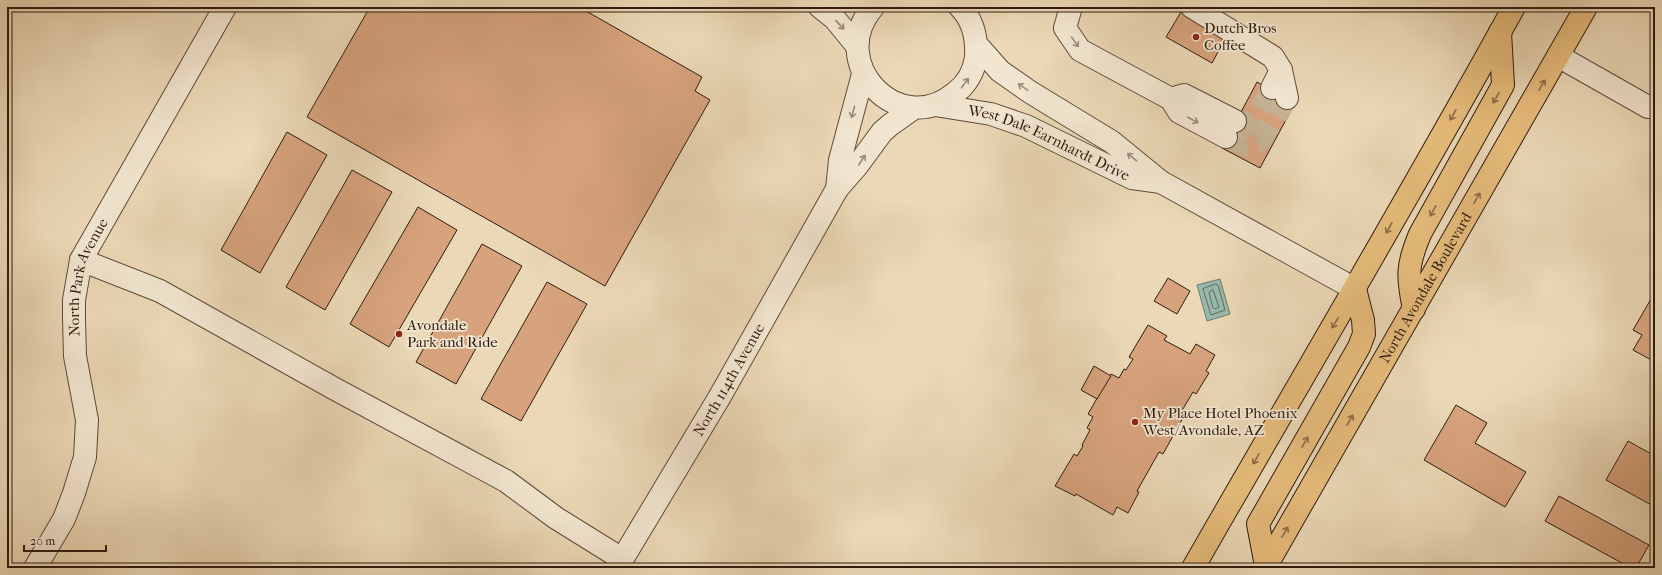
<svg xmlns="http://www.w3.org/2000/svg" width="1662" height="575" font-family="'IM FELL French Canon',serif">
  <rect width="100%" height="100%" fill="#ebd8b6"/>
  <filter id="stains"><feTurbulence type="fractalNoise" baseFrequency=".005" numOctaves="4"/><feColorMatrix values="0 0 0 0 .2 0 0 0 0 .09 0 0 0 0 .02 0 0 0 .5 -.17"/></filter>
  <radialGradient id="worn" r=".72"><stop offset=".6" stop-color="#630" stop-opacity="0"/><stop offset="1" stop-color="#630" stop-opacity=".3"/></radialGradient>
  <!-- water -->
  <polygon fill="#98baad" stroke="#6e7a6f" points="1220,279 1230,314 1207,321 1197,285"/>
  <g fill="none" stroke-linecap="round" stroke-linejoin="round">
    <!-- shore -->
    <g stroke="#646a5f" stroke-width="1">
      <polygon points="1216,284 1218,285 1225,310 1211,315 1203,289"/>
      <polygon points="1213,290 1219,307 1215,309 1213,308 1209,293"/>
    </g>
  </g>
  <!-- building -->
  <g fill="#d7a37d" stroke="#2f1b11">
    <polygon points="370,7 579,7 702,77 695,91 710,100 605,286 307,117"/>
    <polygon points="1181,12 1226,37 1212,63 1166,37"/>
    <polygon points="1257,82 1295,103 1260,168 1222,148"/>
    <polygon points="287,132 327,155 260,273 221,250"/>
    <polygon points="352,170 392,192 325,310 286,287"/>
    <polygon points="418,207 457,230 389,347 350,324"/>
    <polygon points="482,244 522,266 456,384 416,362"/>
    <polygon points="1168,278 1190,291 1177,314 1154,301"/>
    <polygon points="547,282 587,304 521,421 481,399"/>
    <polygon points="1655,292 1655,362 1633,350 1642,335 1633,330"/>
    <polygon points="1148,325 1167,336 1164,340 1190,354 1196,344 1215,355 1206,371 1209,373 1196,394 1193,392 1180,414 1184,416 1163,454 1159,452 1137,491 1139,492 1128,513 1117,507 1113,515 1076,494 1075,496 1055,486 1074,454 1077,456 1083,446 1082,445 1090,430 1087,428 1093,417 1088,414 1111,374 1119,378 1124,369 1126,370 1133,359 1129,357"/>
    <polygon points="1094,366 1111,376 1097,399 1081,390"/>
    <polygon points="1456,405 1487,423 1475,443 1526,472 1505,507 1424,460"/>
    <polygon points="1628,441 1655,456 1655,507 1606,480"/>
    <polygon points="1559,496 1649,545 1636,568 1631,568 1545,521"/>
  </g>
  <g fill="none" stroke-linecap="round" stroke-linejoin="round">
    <!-- minor-tunnel -->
    <g stroke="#c5b295" stroke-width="22" stroke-dasharray="22 11" stroke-linecap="butt">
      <polyline points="1235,121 1247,124 1259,113 1272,88"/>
      <polyline points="1226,137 1245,145 1261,140 1287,98"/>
    </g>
    <!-- minor casing -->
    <g stroke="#5e4a3a" stroke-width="24">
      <g id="minor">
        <polyline points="820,7 835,19 857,46"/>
        <path d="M 873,7 C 825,63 899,140 955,93 C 966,85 974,72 976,57 C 977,39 974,21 960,7"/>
        <polyline points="1071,7 1065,28 1080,50 1171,99 1179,112 1226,137"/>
        <polyline points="1192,7 1273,57 1281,70 1272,88"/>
        <polyline points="977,45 1000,71 1030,92 1112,142 1161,182 1355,289"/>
        <polyline points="1558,56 1648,107 1655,106"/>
        <polyline points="1281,70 1287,98"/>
        <polyline points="1171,99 1184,95 1235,121"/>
        <path id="s1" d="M 935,105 L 991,114 L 1026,126 L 1132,178 L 1161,182"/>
        <polyline points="837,189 840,160 863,74"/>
        <polyline points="81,260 160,291 335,389 506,481 556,518 622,559"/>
        <path id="s2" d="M 35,568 L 64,519 L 74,493 L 85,457 L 87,420 L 75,356 L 74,319 L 74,300 L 81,260 L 225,7"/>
        <path id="s3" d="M 617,568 L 719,398 L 837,189 L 857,166 L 882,132 L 890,125 L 914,108"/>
      </g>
    </g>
    <!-- major casing -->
    <g stroke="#2f1b11" stroke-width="24">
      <g id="major">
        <path d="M 1414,309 C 1407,276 1407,265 1420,234 L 1503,85 L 1500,32"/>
        <polyline points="1266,566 1258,524 1359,347 1364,334 1363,320 1355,289"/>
        <path d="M 1193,568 C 1300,381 1410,196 1514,7"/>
        <path id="s4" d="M 1265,568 L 1586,7"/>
      </g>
    </g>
    <!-- minor -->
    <use href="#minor" stroke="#f2e6d0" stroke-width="22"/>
    <!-- major -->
    <use href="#major" stroke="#e6bc7b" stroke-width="22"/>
  </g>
  <!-- one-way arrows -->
  <defs><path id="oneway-shaft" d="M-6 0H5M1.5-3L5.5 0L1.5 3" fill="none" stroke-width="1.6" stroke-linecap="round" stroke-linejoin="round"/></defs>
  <g stroke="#9a8b7a">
    <use href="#oneway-shaft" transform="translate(840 25) rotate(47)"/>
    <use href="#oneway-shaft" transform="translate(1075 42) rotate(55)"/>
    <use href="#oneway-shaft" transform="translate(965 83) rotate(-53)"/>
    <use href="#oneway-shaft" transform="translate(1023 87) rotate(-146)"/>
    <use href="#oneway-shaft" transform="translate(853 112) rotate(105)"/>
    <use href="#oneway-shaft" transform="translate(1193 120) rotate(28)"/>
    <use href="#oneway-shaft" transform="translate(1132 157) rotate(-141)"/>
    <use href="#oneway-shaft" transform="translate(862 160) rotate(-57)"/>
  </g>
  <g stroke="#8a6c46">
    <use href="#oneway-shaft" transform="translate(1542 85) rotate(-60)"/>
    <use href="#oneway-shaft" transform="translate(1496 98) rotate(119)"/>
    <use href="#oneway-shaft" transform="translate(1453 115) rotate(119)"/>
    <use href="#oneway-shaft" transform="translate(1477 198) rotate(-60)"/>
    <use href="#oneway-shaft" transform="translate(1433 211) rotate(119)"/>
    <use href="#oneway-shaft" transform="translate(1389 228) rotate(119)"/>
    <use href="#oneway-shaft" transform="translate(1335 323) rotate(121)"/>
    <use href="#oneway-shaft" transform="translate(1350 420) rotate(-60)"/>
    <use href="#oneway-shaft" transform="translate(1305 442) rotate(-60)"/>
    <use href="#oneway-shaft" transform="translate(1256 459) rotate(120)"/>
    <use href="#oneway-shaft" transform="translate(1285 532) rotate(-60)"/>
  </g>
  <!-- markers -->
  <g fill="#8f2418" stroke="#f2e6d0" stroke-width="1.5">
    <circle cx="1196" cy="37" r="4"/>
    <circle cx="399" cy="334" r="4"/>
    <circle cx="1135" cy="422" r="4"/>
  </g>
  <g text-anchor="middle" stroke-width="3.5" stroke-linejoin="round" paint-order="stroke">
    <!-- poi labels -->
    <g font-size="15" fill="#2f1b11" stroke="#f2e6d0" text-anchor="start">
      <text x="1204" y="33">Dutch Bros<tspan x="1204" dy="17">Coffee</tspan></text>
      <text x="407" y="330">Avondale<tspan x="407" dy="17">Park and Ride</tspan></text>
      <text x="1143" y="418">My Place Hotel Phoenix<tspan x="1143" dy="17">West/Avondale, AZ</tspan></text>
    </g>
    <!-- street labels -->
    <g font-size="15" fill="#2f1b11" stroke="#f2e6d0">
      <text dy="5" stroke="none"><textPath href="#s1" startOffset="121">West Dale Earnhardt Drive</textPath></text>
      <text dy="5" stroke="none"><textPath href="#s2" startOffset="306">North Park Avenue</textPath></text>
      <text dy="5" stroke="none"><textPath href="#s4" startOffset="323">North Avondale Boulevard</textPath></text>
      <text dy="5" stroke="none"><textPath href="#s3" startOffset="219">North 114th Avenue</textPath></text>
    </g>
  </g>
  <!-- margin -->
  <rect width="1662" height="575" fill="none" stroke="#ebd8b6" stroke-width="24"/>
  <rect x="8" y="8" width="1646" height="559" fill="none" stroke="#2f1b11" stroke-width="2"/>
  <rect x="12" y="12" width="1638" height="551" fill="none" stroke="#2f1b11"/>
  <!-- scale -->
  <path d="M24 545v6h82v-6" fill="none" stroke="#2f1b11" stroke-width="2"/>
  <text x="30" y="545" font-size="12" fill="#2f1b11" stroke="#f2e6d0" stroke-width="3" paint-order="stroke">20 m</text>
  <rect width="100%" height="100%" filter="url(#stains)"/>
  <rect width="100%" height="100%" fill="url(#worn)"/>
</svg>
